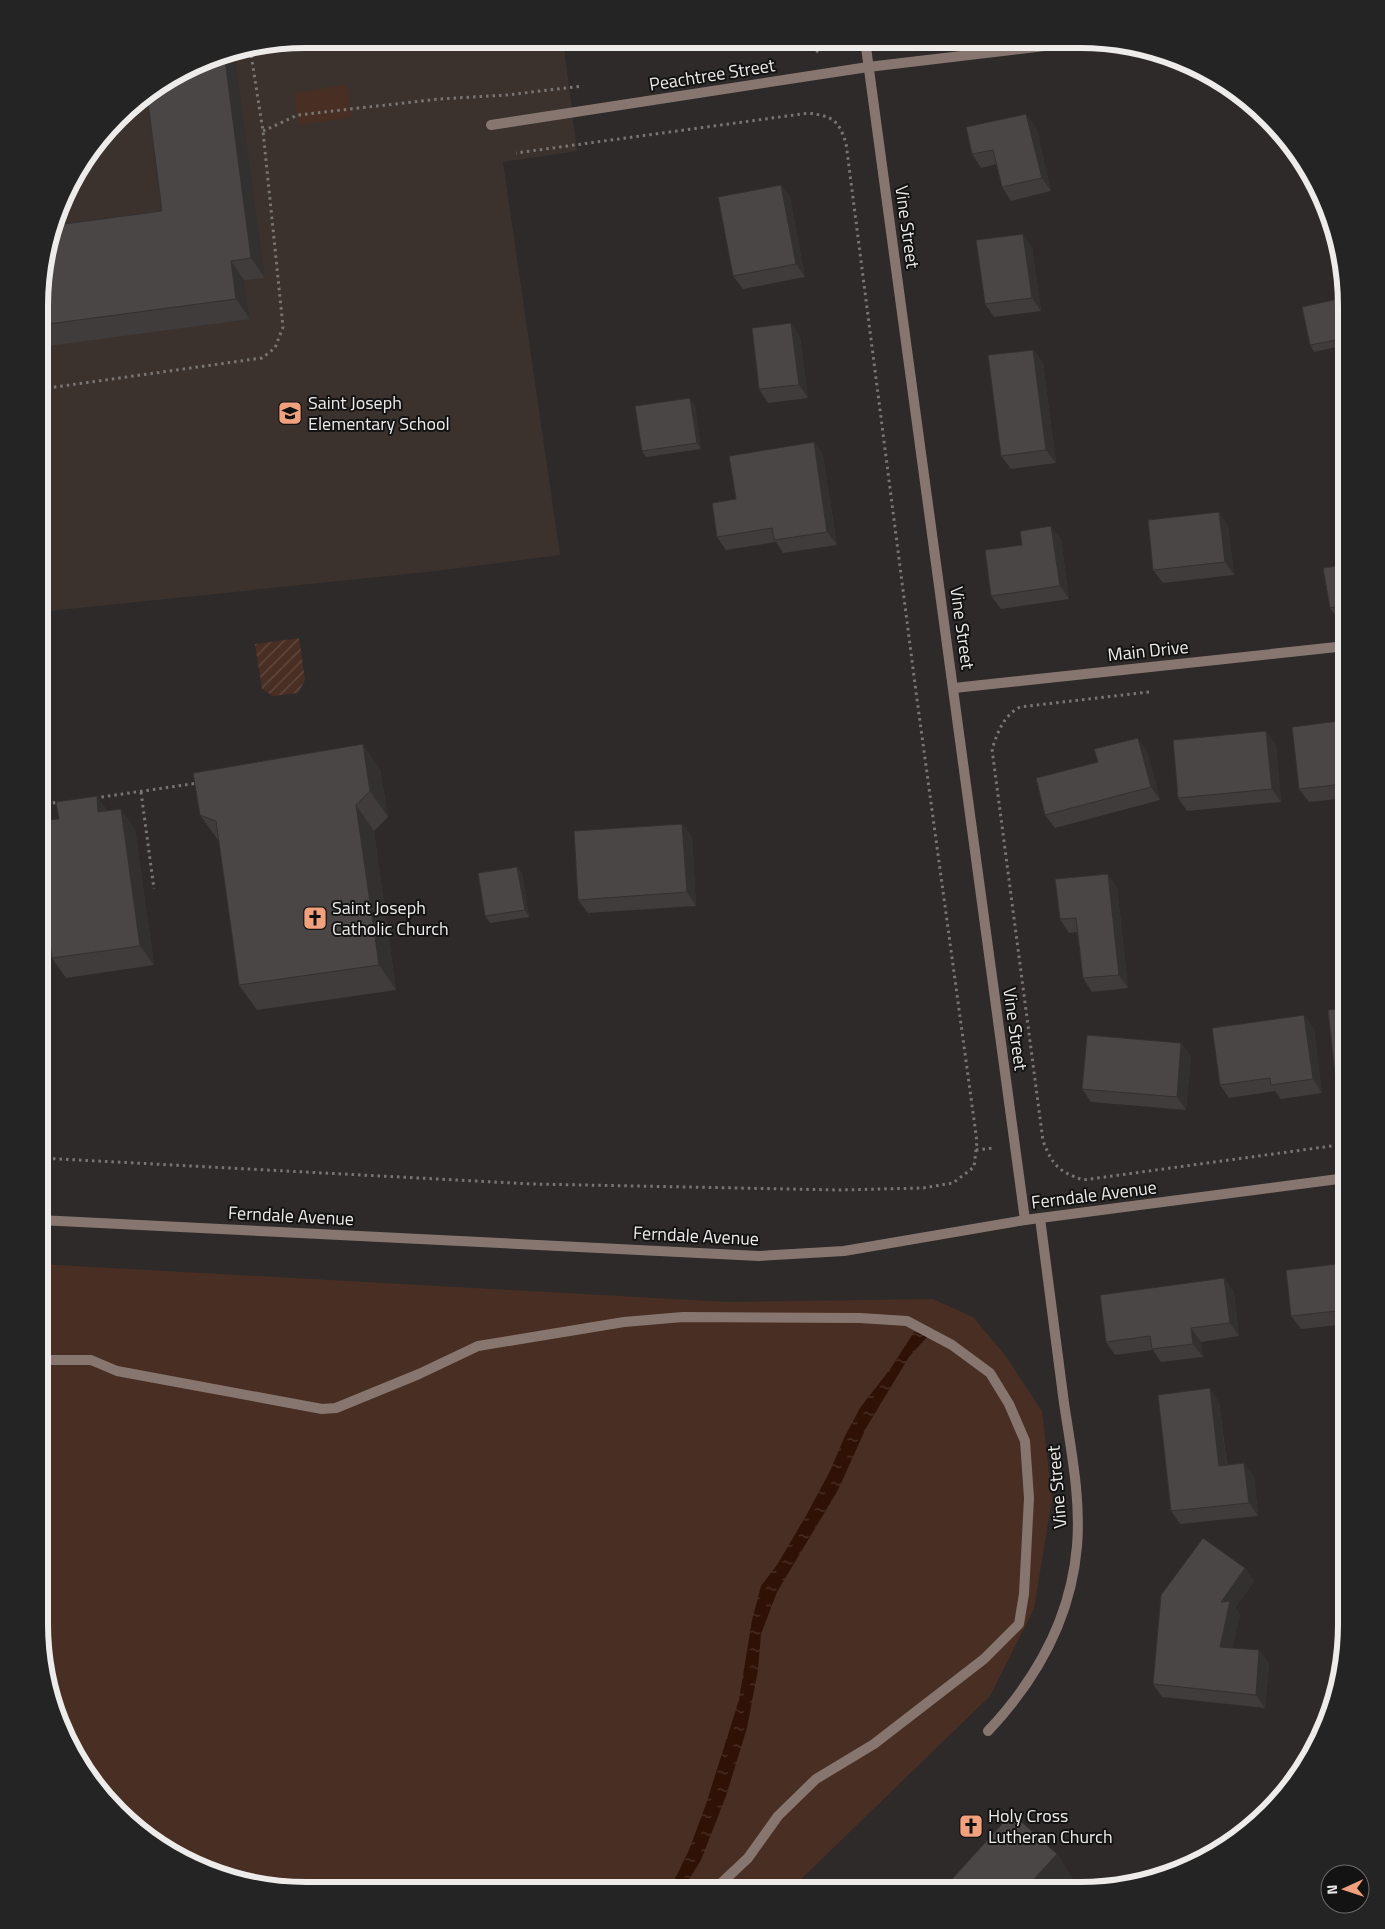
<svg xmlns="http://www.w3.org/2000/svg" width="1385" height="1929" font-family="'Titillium Web',sans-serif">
  <defs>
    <pattern id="garden-furrows" width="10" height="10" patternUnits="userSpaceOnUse" patternTransform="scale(1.25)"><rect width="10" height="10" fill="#492e23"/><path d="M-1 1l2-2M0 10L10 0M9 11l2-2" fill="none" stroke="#644c43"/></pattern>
    <pattern id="water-ripples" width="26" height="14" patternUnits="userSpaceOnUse" patternTransform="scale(1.25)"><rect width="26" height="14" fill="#2f1205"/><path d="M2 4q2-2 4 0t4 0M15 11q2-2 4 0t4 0" fill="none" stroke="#4d352a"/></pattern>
  </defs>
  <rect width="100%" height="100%" fill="#2d2a29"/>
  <!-- built -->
  <polygon fill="#3b322e" points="305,39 563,39 577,151 503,162 560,555 436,571 40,612 41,270 74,172 130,105 219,53"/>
  <!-- grass -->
  <g fill="#492e23">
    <polygon points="347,85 352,117 299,125 294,93"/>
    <polygon points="39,1264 728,1302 933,1299 973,1317 1005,1355 1042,1411 1052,1499 1034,1609 990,1696 791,1889 271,1888 204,1870 157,1845 105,1799 66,1741 48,1692 39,1624"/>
  </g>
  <!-- garden -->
  <polygon fill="url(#garden-furrows)" points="299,638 305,680 298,693 273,696 262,689 255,644"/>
  <!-- water -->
  <polygon fill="url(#water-ripples)" points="914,1332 930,1334 909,1357 866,1428 838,1490 777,1592 761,1634 758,1670 747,1728 726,1796 701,1860 683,1889 670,1889 689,1850 706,1804 739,1700 752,1620 761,1586 777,1565 807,1514 830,1471 845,1436 860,1408 891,1368"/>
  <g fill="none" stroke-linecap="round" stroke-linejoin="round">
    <!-- path -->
    <g stroke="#787574" stroke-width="3" stroke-dasharray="2.5 4" stroke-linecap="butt">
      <polyline points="816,52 826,45 827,40"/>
      <polyline points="263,131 298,115 439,99 507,95 583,86"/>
      <polyline points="41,389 262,358 275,348 283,327 263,131 250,48"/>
      <path d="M 1149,692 L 1020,707 C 1003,716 998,732 992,749 L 1043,1141 C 1053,1166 1058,1171 1083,1180 L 1346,1144"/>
      <polyline points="141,792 154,889"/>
      <polyline points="95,798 198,783"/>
      <polyline points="40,805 59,802"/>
      <polyline points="976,1150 993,1148"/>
      <path d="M 40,1158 L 532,1184 L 840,1190 L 923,1188 L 953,1183 L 974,1167 L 977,1142 L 916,692 L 846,143 C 838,119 833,117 809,113 L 516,153"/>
    </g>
    <!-- service -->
    <polyline stroke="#87766f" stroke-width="10" points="39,1360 91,1360 117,1371 322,1409 336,1408 419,1374 478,1346 624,1322 683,1317 860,1318 907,1321 952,1345 990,1373 1009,1404 1025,1441 1029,1498 1024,1594 1019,1624 984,1659 874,1744 816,1779 778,1816 748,1858 715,1889"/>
    <!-- minor -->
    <g stroke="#87766f" stroke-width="10">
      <polyline points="865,40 1025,1220"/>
      <polyline points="491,125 868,67 1087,41"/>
      <polyline points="954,688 1346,646"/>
      <path d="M 988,1731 C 1037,1679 1071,1618 1077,1546 C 1081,1499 1071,1450 1064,1403 C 1056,1341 1048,1280 1040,1218"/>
    </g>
    <!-- tertiary -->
    <polyline stroke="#87766f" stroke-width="10" points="39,1220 759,1256 844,1251 1025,1220 1346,1178"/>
  </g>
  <!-- wall -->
  <g fill="#3f3c3b">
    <polygon points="147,95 265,278 244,280 250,319 41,347 41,270 162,211"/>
    <polygon points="1036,127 1051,191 1011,201 1002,187 997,164 981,168 972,154"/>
    <polygon points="781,185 790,198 805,277 743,289 733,276"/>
    <polygon points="1032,247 1041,311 994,317 985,304"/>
    <polygon points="1338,299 1343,306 1346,321 1346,345 1314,352 1310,345"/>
    <polygon points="800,337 808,398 768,403 759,389"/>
    <polygon points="1033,350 1043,363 1056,463 1011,469 1001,456"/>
    <polygon points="695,405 701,449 646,457 642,451"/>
    <polygon points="814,442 823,456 837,545 783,553 776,542 726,550 717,537 736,499"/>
    <polygon points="1219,512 1228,526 1234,575 1163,583 1153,570"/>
    <polygon points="1061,539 1069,599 1001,609 991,596 1022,545"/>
    <polygon points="1346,565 1346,613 1335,615 1330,608"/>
    <polygon points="1346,720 1346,798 1309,802 1299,789"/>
    <polygon points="1276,744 1281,802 1187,811 1178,798"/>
    <polygon points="1147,751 1160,800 1055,828 1045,815"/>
    <polygon points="380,769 388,817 374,831 396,990 257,1010 239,985 219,840 218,840 200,815"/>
    <polygon points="97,796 107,811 135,829 154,965 66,978 52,958 59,819"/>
    <polygon points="682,824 692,837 696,906 588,913 578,900"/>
    <polygon points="517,867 522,873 529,917 490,923 485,916"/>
    <polygon points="1346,868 1346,886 1344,885 1339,878"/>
    <polygon points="1117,887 1128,988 1092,992 1083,978 1077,932 1069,933 1060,919"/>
    <polygon points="1346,1008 1346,1088 1345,1089 1335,1075"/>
    <polygon points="1314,1028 1322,1093 1281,1099 1275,1091 1229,1098 1220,1085"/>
    <polygon points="1181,1043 1191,1057 1186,1110 1091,1102 1082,1089"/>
    <polygon points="1346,1263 1346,1324 1301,1329 1291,1316"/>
    <polygon points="1224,1278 1234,1292 1239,1336 1201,1342 1203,1357 1161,1362 1153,1350 1115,1355 1106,1342"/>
    <polygon points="1219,1402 1227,1465 1254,1476 1258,1516 1180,1524 1171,1511"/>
    <polygon points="1245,1568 1254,1581 1235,1608 1240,1614 1232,1648 1269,1663 1265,1708 1162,1697 1153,1684"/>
  </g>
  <!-- shaded-wall -->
  <g fill="#333130">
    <polygon points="234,51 265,278 251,258 224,52"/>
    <polygon points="1026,114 1036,127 1051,191 1042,178"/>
    <polygon points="781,185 790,198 805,277 796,264"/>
    <polygon points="1023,234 1032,247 1041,311 1032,298"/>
    <polygon points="231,261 244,280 250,319 236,299"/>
    <polygon points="1338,299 1343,306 1346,321 1346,337"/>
    <polygon points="791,323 800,337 808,398 799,385"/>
    <polygon points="1033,350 1043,363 1056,463 1046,450"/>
    <polygon points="690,398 695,405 701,449 697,443"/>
    <polygon points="814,442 823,456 837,545 827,532"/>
    <polygon points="1219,512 1228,526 1234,575 1225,562"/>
    <polygon points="1051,526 1061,539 1069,599 1060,586"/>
    <polygon points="1266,731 1276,744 1281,802 1272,789"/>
    <polygon points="1138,738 1147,751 1160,800 1151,787"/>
    <polygon points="363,744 380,769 388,817 370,791"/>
    <polygon points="1343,775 1346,779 1346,786 1344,784"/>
    <polygon points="97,796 110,816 98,812"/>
    <polygon points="356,805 374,831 396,990 379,965"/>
    <polygon points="121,809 135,829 154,965 140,946"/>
    <polygon points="682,824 692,837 696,906 687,892"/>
    <polygon points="517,867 522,873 529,917 525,910"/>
    <polygon points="1108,874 1117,887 1128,988 1119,975"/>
    <polygon points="1304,1015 1314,1028 1322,1093 1313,1079"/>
    <polygon points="1181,1043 1191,1057 1186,1110 1177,1097"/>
    <polygon points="1224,1278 1234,1292 1239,1336 1230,1323"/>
    <polygon points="1191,1328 1201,1342 1203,1357 1193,1344"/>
    <polygon points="1210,1388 1219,1402 1228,1479 1219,1466"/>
    <polygon points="1244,1463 1254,1476 1258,1516 1249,1503"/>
    <polygon points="1245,1568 1254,1581 1235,1608 1240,1614 1230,1660 1220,1647 1221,1602"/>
    <polygon points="1259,1650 1269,1663 1265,1708 1256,1695"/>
    <polygon points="1057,1854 1074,1880 1064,1890 1024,1890"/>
  </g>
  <!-- building -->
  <g fill="#494645" stroke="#333130">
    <polygon points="224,52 251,258 231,261 236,299 41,325 41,270 57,225 162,211 147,95 219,53"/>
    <polygon points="1026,114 1042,178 1002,187 993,150 972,154 966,127"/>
    <polygon points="781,185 796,264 733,276 718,197"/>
    <polygon points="1023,234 1032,298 985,304 976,240"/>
    <polygon points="1338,299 1346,338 1310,345 1302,307"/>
    <polygon points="791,323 799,385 759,389 752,328"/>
    <polygon points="1033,350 1046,450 1001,456 988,355"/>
    <polygon points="690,398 697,443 642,451 635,406"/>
    <polygon points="814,442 827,532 774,540 772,528 717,537 712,503 736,499 729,456"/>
    <polygon points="1219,512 1225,562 1153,570 1148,520"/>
    <polygon points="1051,526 1060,586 991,596 985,550 1022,545 1020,531"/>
    <polygon points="1346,565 1346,605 1330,608 1323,568"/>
    <polygon points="1346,720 1346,775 1343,775 1344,784 1299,789 1292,727"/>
    <polygon points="1266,731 1272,789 1178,798 1173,740"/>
    <polygon points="1138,738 1151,787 1045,815 1036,778 1098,762 1094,749"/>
    <polygon points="363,744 370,791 356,805 379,965 239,985 216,821 200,815 193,773"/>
    <polygon points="97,796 98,812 121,809 140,946 52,958 40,868 40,821 59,819 56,802"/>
    <polygon points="682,824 687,892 578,900 574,831"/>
    <polygon points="517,867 525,910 485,916 478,873"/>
    <polygon points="1346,868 1346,883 1339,878"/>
    <polygon points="1108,874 1119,975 1083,978 1076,918 1060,919 1055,879"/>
    <polygon points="1346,1008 1346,1074 1335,1075 1328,1010"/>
    <polygon points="1304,1015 1313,1079 1271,1085 1270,1078 1220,1085 1212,1028"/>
    <polygon points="1087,1035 1181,1043 1177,1097 1082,1089"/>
    <polygon points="1346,1263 1346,1310 1291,1316 1286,1270"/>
    <polygon points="1224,1278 1230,1323 1191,1328 1193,1344 1152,1349 1150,1336 1106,1342 1100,1295"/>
    <polygon points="1210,1388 1219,1466 1244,1463 1249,1503 1171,1511 1158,1395"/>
    <polygon points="1203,1538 1245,1568 1221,1602 1230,1601 1220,1647 1259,1650 1256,1695 1153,1684 1161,1595"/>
    <polygon points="1012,1813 1057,1854 1024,1890 942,1890"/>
  </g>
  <!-- icons -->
  <defs>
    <g id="school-square" transform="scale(1.25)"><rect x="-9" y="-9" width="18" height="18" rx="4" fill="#f2a17e" stroke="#141313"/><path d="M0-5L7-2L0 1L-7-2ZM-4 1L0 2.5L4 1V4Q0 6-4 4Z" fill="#111"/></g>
    <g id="church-square" transform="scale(1.25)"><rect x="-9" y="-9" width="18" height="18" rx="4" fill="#f2a17e" stroke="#141313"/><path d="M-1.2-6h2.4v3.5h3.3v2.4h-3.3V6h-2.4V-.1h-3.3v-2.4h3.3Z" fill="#111"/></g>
  </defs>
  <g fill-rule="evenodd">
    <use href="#school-square" x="290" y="413"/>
    <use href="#church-square" x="315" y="918"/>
    <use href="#church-square" x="971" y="1826"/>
  </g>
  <g text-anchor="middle" stroke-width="4" stroke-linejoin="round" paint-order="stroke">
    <!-- street labels -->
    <g font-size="18" fill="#eeeceb" stroke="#141313">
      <text transform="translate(712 75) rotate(-9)" y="6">Peachtree Street</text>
      <text transform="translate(907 227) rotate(82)" y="6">Vine Street</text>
      <text transform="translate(962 628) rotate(82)" y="6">Vine Street</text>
      <text transform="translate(1148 651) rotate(-6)" y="6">Main Drive</text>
      <text transform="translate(1015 1029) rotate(82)" y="6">Vine Street</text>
      <text transform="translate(1094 1195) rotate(-7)" y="6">Ferndale Avenue</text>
      <text transform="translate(291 1216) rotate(3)" y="6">Ferndale Avenue</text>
      <text transform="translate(696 1236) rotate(3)" y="6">Ferndale Avenue</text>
      <text transform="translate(1057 1487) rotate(-95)" y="6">Vine Street</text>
    </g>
    <!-- poi labels -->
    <g font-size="18" fill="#eeeceb" stroke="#141313" text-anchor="start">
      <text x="308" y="409">Saint Joseph<tspan x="308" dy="21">Elementary School</tspan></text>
      <text x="332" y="914">Saint Joseph<tspan x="332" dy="21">Catholic Church</tspan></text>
      <text x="988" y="1822">Holy Cross<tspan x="988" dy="21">Lutheran Church</tspan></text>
    </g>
  </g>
  <!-- crop -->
  <path d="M0 0H1385V1929H0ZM306 48H1080A258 258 0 0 1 1338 306V1624A258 258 0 0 1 1080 1882H306A258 258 0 0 1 48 1624V306A258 258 0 0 1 306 48Z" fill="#252424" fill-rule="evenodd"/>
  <path fill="none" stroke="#eeeceb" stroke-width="6" d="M306 48H1080A258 258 0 0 1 1338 306V1624A258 258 0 0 1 1080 1882H306A258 258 0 0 1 48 1624V306A258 258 0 0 1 306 48Z"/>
  <!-- north arrow -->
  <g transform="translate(1345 1889) rotate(267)"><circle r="24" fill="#141313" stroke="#6b6a69"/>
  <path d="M0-4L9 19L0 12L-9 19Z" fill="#f2a17e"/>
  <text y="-8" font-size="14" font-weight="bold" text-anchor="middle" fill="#eeeceb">N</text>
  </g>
</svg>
